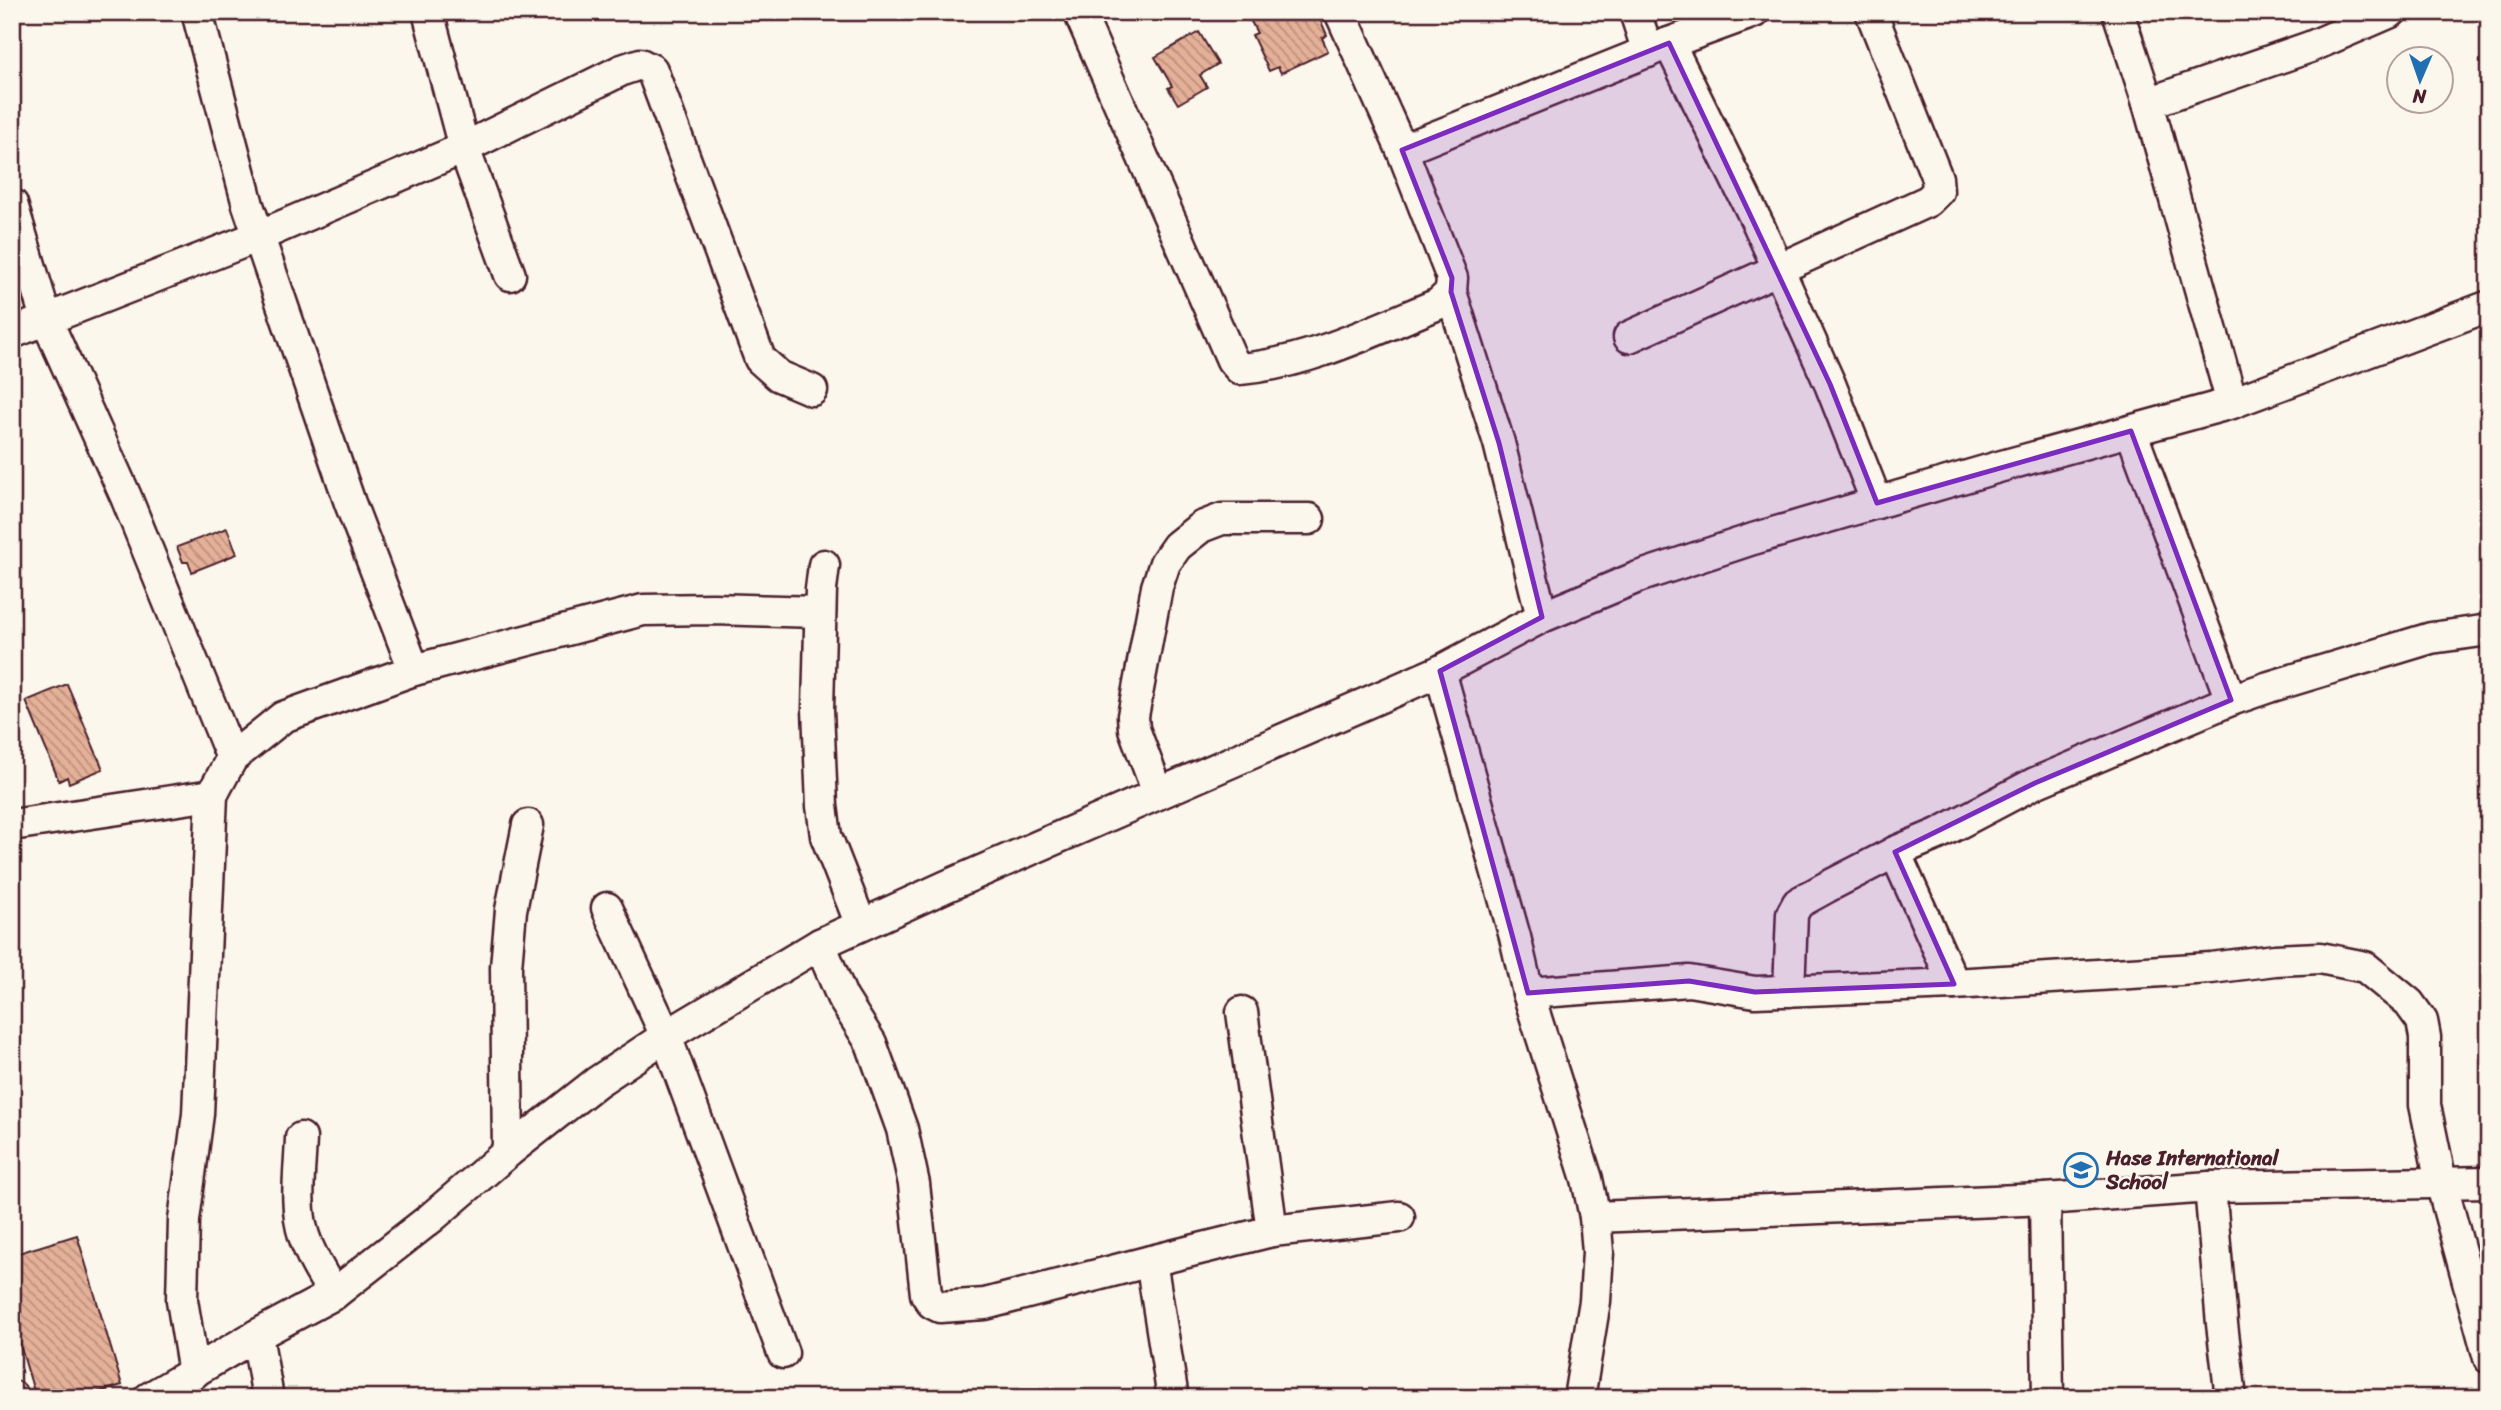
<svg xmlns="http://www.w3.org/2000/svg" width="2501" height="1410" font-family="Sriracha,sans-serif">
  <defs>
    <pattern id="building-back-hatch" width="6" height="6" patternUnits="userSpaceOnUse" patternTransform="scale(1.75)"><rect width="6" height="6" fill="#e4b098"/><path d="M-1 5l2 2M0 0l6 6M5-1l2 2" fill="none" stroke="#bb8f7c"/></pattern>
  </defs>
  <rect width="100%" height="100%" fill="#fbf7ec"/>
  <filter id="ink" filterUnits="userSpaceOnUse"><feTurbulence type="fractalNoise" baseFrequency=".0143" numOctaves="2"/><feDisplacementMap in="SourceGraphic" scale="14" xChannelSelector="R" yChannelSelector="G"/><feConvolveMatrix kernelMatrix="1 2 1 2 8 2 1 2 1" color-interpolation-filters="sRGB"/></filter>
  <g filter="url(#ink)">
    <!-- building -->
    <g fill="url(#building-back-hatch)" stroke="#4a1f2b" stroke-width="2">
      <polygon points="1246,12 1317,12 1327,35 1322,38 1328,51 1281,73 1278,67 1269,71 1252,35 1257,33"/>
      <polygon points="1199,32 1218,64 1200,75 1207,87 1178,104 1168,88 1172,86 1155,57"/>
      <polygon points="227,528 237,554 192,572 188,562 183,562 177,547"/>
      <polygon points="67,684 103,769 69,783 67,777 59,781 26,701"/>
      <polygon points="77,1235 122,1385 80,1398 36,1398 12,1318 12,1255"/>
    </g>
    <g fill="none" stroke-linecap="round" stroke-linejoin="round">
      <!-- minor casing -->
      <g stroke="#4a1f2b" stroke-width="35">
        <g id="minor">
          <polyline points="197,12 248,205 350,503 414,670"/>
          <polyline points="428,12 464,148 622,70 640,64 652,70 760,359 779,376 812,390"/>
          <path d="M 1079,12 L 1232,360 L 1240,369 C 1309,363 1375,330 1438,304 L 1451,292 L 1452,278 L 1402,150 L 1340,12"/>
          <polyline points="1635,12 1648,52"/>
          <polyline points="2118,12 2148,103"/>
          <polyline points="1669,43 1759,226 1830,384 1877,503"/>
          <polyline points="1402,150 1669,43 1754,12"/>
          <polyline points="12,204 46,319 126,497 232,758"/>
          <polyline points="1451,292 1499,443 1542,617"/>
          <polyline points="12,333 259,236 464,148 510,275"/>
          <polyline points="1629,337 1928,201 1938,191 1937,178 1871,12"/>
          <polyline points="2232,403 2148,103 2310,47 2391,12"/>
          <polyline points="2131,431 2231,700"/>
          <polyline points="824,565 821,589 818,709 822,806 826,836 861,925"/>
          <polyline points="1440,671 1515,937 1528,993 1587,1179 1595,1217 1598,1252 1595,1301 1579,1398"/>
          <polyline points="1158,793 1134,729 1133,716 1157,587 1165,563 1177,546 1201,527 1222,519 1309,519"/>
          <polyline points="12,825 212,795"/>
          <polyline points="1895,852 1954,984"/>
          <polyline points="607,908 666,1036 783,1353"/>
          <polyline points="820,944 842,997 871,1043 902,1129 914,1184 926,1294 932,1303 940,1307 985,1304 1151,1261"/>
          <polyline points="1789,991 1792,914 1798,903 1827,887 1895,852 1938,834 2035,783 2231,700 2269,687 2431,638 2489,630"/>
          <polyline points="1528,993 1689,981 1755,992 1954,984 2211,968 2275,960 2320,958 2365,967 2409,1003 2422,1021 2425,1037 2425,1105 2441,1182 2489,1358"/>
          <polyline points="1242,1012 1272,1231"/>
          <path d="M 301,1138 C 300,1170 294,1206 304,1236 C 311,1257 322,1275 334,1294"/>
          <polyline points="508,1152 506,967 511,910 528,825"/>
          <polyline points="2210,1187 2222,1324 2231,1398"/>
          <polyline points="2045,1199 2048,1398"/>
          <polyline points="1595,1217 2045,1199 2210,1187 2489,1182"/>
          <polyline points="257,1335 268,1398"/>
          <polyline points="194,1373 182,1300 184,1220 198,1114 212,795 232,758 283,717 414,670 643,610 713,609 820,612"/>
          <polyline points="12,1396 13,1398"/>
          <polyline points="149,1398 257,1335 334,1294 431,1218 508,1152 597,1082 666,1036 820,944 947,886 1440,671 1542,617 1638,577 1753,539 2002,466 2232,403 2489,306"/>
          <polyline points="1173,1398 1151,1261 1272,1231 1399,1217"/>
        </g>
      </g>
      <!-- minor -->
      <use href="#minor" stroke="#fbf7ec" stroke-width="30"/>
    </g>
  </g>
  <!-- marked area -->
  <path fill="#7b2cbf" fill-opacity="0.2" stroke="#7b2cbf" stroke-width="5" stroke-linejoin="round" d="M 1669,43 L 1830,384 L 1877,503 L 2131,431 L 2231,700 L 2035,783 L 1895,852 L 1954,984 L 1755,992 L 1689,981 L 1528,993 L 1440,671 L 1542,617 L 1499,443 L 1451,292 L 1452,278 L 1402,150 Z"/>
  <!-- icons -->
  <defs>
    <g id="school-ring" transform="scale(1.75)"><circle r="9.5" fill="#fbf7ec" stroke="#1f6fb2" stroke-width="1.5"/><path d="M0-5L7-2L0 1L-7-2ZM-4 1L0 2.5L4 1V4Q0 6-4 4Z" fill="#1f6fb2"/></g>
  </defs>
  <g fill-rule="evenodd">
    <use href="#school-ring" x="2081" y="1170"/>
  </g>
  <g text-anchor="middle" stroke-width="5" stroke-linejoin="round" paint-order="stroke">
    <!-- poi labels -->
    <g font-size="21" font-weight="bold" fill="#4a1f2b" stroke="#fbf7ec" text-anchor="start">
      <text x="2106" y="1165">Hase International<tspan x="2106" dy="24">School</tspan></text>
    </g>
  </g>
  <!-- margin -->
  <rect width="2501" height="1410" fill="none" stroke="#fbf7ec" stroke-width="42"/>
  <rect x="21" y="21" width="2459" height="1368" fill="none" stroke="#4a1f2b" stroke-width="2.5" filter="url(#ink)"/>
  <!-- north arrow -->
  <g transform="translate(2420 80) rotate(182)"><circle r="33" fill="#fbf7ec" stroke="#b4a19f" stroke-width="2"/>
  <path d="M0-5L12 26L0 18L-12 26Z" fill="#1f6fb2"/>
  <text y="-10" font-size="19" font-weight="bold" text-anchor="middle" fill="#4a1f2b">N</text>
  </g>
</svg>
